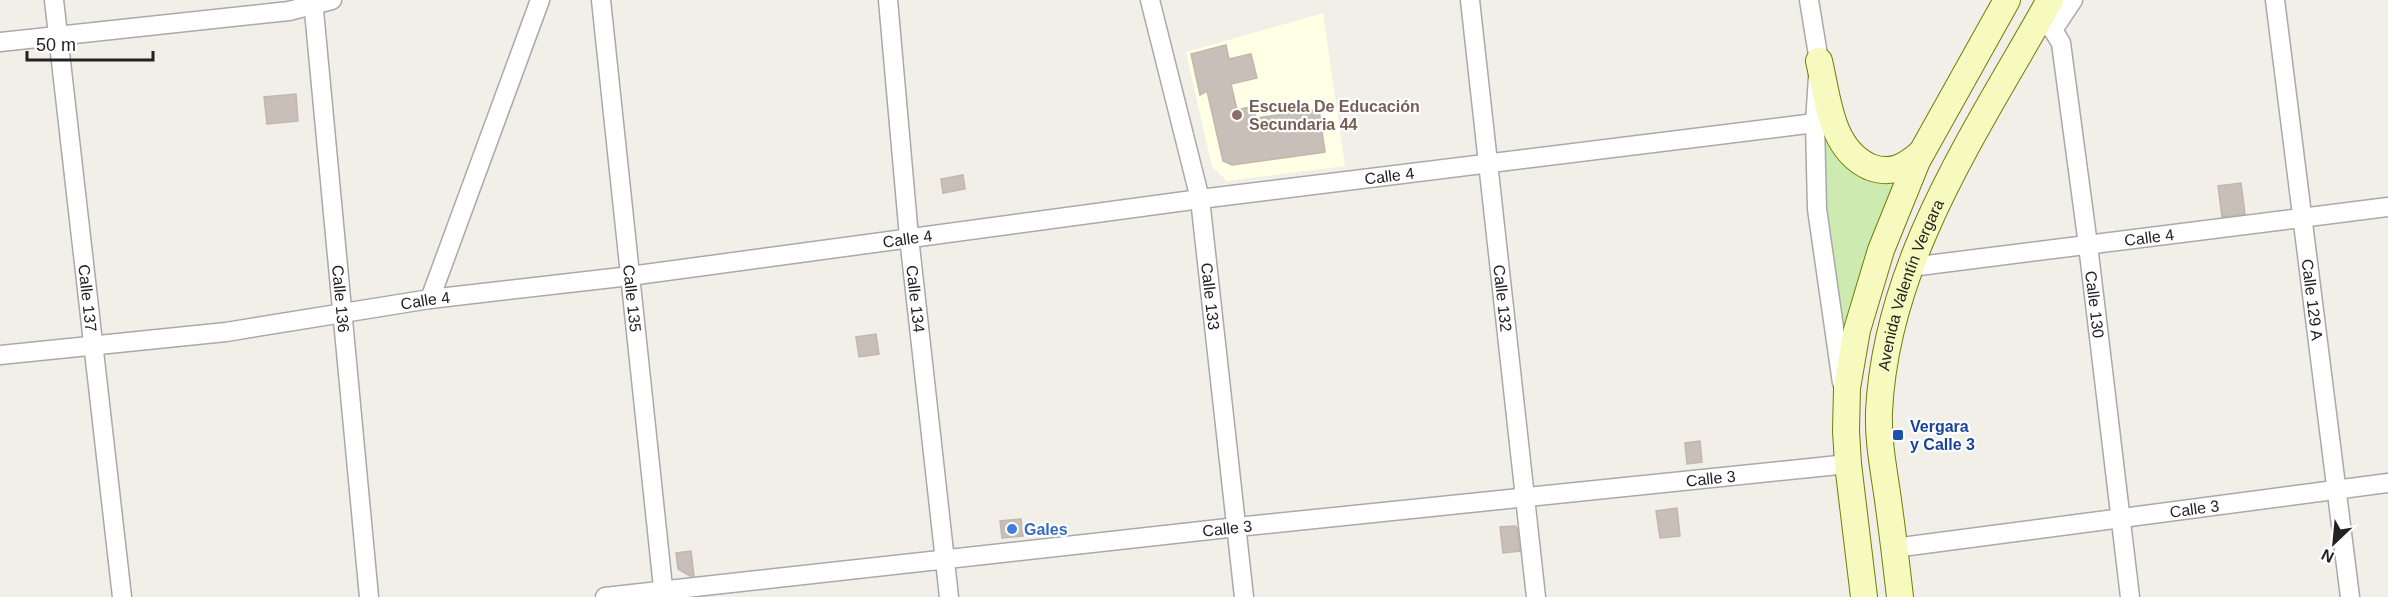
<svg xmlns="http://www.w3.org/2000/svg" width="2388" height="597" font-family="Arial,sans-serif">
  <rect width="100%" height="100%" fill="#f2efe9"/>
  <!-- education -->
  <polygon fill="#ffffe5" points="1323,13 1345,166 1227,181 1212,167 1186,52"/>
  <!-- grass -->
  <polygon fill="#cdebb0" points="1822,112 1868,179 1894,185 1845,345 1823,211"/>
  <!-- building -->
  <g fill="#c7bfb8" stroke="#c4b6ab" stroke-width="1.5">
    <polygon points="1226,45 1229,59 1251,54 1257,78 1231,84 1237,110 1254,106 1256,118 1319,109 1325,152 1232,165 1223,161 1207,91 1200,95 1191,54"/>
    <polygon points="296,94 298,121 267,124 264,97"/>
    <polygon points="963,175 965,189 943,193 941,179"/>
    <polygon points="2241,183 2245,214 2222,217 2218,186"/>
    <polygon points="876,334 879,354 859,357 856,337"/>
    <polygon points="1700,441 1702,462 1687,464 1685,443"/>
    <polygon points="1677,508 1680,536 1660,538 1656,511"/>
    <polygon points="1021,519 1023,536 1002,538 1000,521"/>
    <polygon points="1515,526 1517,528 1520,551 1503,553 1500,527"/>
    <polygon points="691,551 694,576 690,576 678,569 676,553"/>
  </g>
  <g fill="none" stroke-linecap="round" stroke-linejoin="round">
    <!-- minor casing -->
    <g stroke="#a9a9a9" stroke-width="21">
      <g id="minor">
        <path id="s1" d="M 54,0 L 122,597"/>
        <path id="s2" d="M 313,0 L 369,597"/>
        <path id="s3" d="M 601,0 L 664,597"/>
        <path id="s4" d="M 888,0 L 909,237 L 949,597"/>
        <path id="s5" d="M 1150,0 L 1200,199 L 1244,597"/>
        <path id="s6" d="M 1470,0 L 1536,597"/>
        <polyline points="1809,0 1819,61 1815,123 1817,209 1842,383"/>
        <path id="s7" d="M 2275,0 L 2350,597"/>
        <path id="s8" d="M 2039,20 L 2053,30 L 2061,43 L 2088,245 L 2130,597"/>
        <polyline points="2053,30 2073,0"/>
        <polyline points="0,42 289,11 332,0"/>
        <path id="s9" d="M 1911,267 L 2388,207"/>
        <polyline points="430,299 540,0"/>
        <path id="s10" d="M 0,355 L 226,332 L 430,299 L 630,276 L 1200,199 L 1815,123"/>
        <path id="s11" d="M 1894,548 L 2388,483"/>
        <path id="s12" d="M 605,597 L 1237,527 L 1848,464"/>
      </g>
    </g>
    <!-- secondary casing -->
    <g stroke="#707d05" stroke-width="28">
      <g id="secondary">
        <path d="M 1819,61 C 1828,98 1830,149 1870,167 C 1891,175 1905,167 1921,153"/>
        <polyline points="1864,597 1848,464 1846,431 1847,388 1857,330 1881,250 1917,161 2007,0"/>
        <path id="s13" d="M 1900,597 C 1896,562 1892,528 1887,493 C 1883,466 1878,439 1879,412 C 1886,260 1978,129 2050,0"/>
      </g>
    </g>
    <!-- minor -->
    <use href="#minor" stroke="#fff" stroke-width="18"/>
    <!-- secondary -->
    <use href="#secondary" stroke="#f7fabf" stroke-width="26"/>
  </g>
  <!-- markers -->
  <circle fill="#8d6e63" stroke="#fff" stroke-width="2" cx="1237" cy="115" r="6"/>
  <rect fill="#1a4fb4" stroke="#fff" stroke-width="2" x="1892" y="429" width="12" height="12" rx="3"/>
  <circle fill="#3f7fe0" stroke="#fff" stroke-width="2" cx="1012" cy="529" r="6"/>
  <g text-anchor="middle" stroke-width="4.5" stroke-linejoin="round" paint-order="stroke">
    <!-- education labels -->
    <g font-size="16" font-weight="bold" fill="#785e54" stroke="#fff" text-anchor="start">
      <text x="1249" y="112">Escuela De Educación<tspan x="1249" dy="18">Secundaria 44</tspan></text>
    </g>
    <!-- street labels -->
    <g font-size="16" fill="#222" stroke="#fff">
      <text dy="6" stroke="none"><textPath href="#s10" startOffset="1401">Calle 4</textPath></text>
      <text dy="6" stroke="none"><textPath href="#s10" startOffset="915">Calle 4</textPath></text>
      <text dy="6" stroke="none"><textPath href="#s9" startOffset="240">Calle 4</textPath></text>
      <text dy="6" stroke="none"><textPath href="#s13" startOffset="318">Avenida Valentín Vergara</textPath></text>
      <text dy="6" stroke="none"><textPath href="#s5" startOffset="303">Calle 133</textPath></text>
      <text dy="6" stroke="none"><textPath href="#s1" startOffset="300">Calle 137</textPath></text>
      <text dy="6" stroke="none"><textPath href="#s7" startOffset="302">Calle 129 A</textPath></text>
      <text dy="6" stroke="none"><textPath href="#s2" startOffset="300">Calle 136</textPath></text>
      <text dy="6" stroke="none"><textPath href="#s3" startOffset="300">Calle 135</textPath></text>
      <text dy="6" stroke="none"><textPath href="#s4" startOffset="300">Calle 134</textPath></text>
      <text dy="6" stroke="none"><textPath href="#s6" startOffset="300">Calle 132</textPath></text>
      <text dy="6" stroke="none"><textPath href="#s10" startOffset="429">Calle 4</textPath></text>
      <text dy="6" stroke="none"><textPath href="#s8" startOffset="296">Calle 130</textPath></text>
      <text dy="6" stroke="none"><textPath href="#s12" startOffset="1112">Calle 3</textPath></text>
      <text dy="6" stroke="none"><textPath href="#s11" startOffset="303">Calle 3</textPath></text>
      <text dy="6" stroke="none"><textPath href="#s12" startOffset="626">Calle 3</textPath></text>
    </g>
    <!-- transit labels -->
    <g font-size="16" font-weight="bold" fill="#164399" stroke="#fff" text-anchor="start">
      <text x="1910" y="432">Vergara<tspan x="1910" dy="18">y Calle 3</tspan></text>
    </g>
    <!-- shop labels -->
    <g font-size="16" font-weight="bold" fill="#366cbe" stroke="#fff" text-anchor="start">
      <text x="1024" y="535">Gales</text>
    </g>
  </g>
  <!-- north arrow -->
  <g transform="translate(2334 543) rotate(206)" stroke="#ffffff" stroke-width="4.5" paint-order="stroke">
  <path d="M0-4.5L10 22L0 15L-10 22Z" fill="#222222"/>
  <text y="-9" font-size="16" font-weight="bold" text-anchor="middle" fill="#222222">N</text>
  </g>
  <!-- scale -->
  <path d="M27 51v9h126v-9" fill="none" stroke="#222222" stroke-width="3"/>
  <text x="36" y="51" font-size="18" fill="#222222" stroke="#ffffff" stroke-width="4.5" paint-order="stroke">50 m</text>
</svg>
